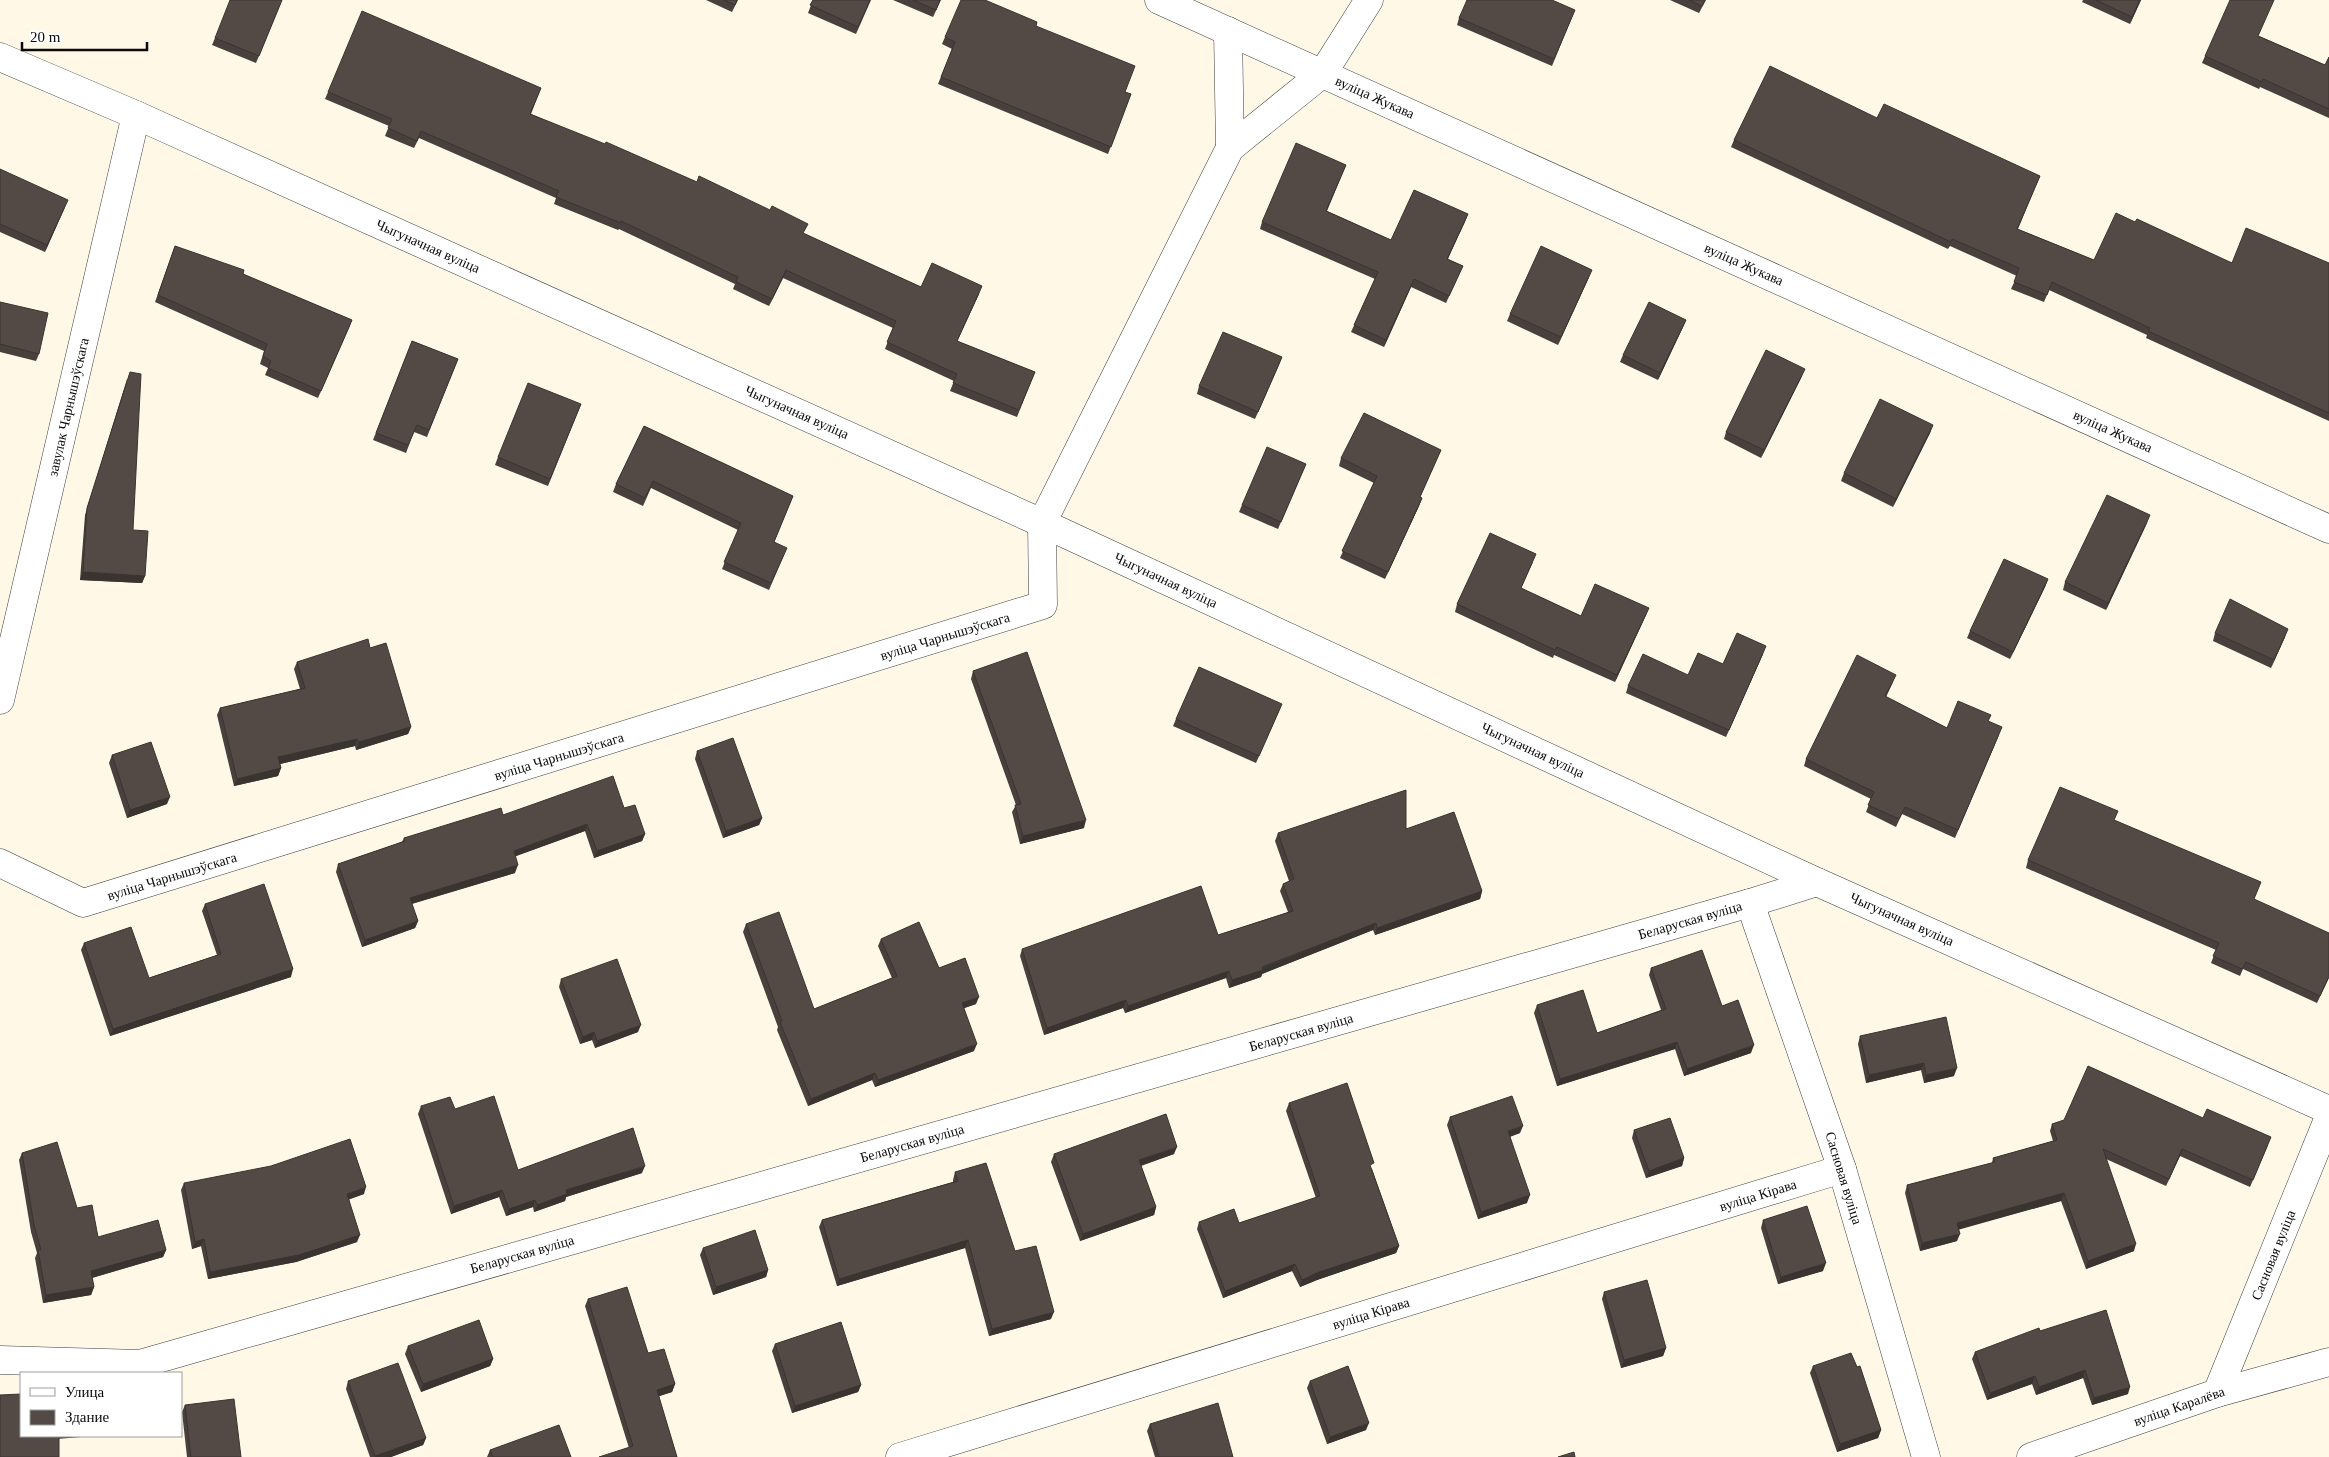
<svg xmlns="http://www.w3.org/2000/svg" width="2329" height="1457" font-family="Georgia,serif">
  <rect width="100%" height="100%" fill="#fff8e7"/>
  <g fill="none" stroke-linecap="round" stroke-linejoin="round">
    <!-- street casing -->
    <g stroke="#3d3d3d" stroke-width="29">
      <g id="street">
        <polyline points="1159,0 2329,529"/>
        <polyline points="1228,31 1230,148"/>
        <polyline points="0,57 136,115 1042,523 1817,882 2329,1110"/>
        <polyline points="0,700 136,115"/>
        <polyline points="0,863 83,903 1043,605 1042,523 1230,148 1323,73 1369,0"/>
        <polyline points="1750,903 1842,1169 1926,1457"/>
        <polyline points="0,1360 140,1364 1750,903 1817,882"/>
        <polyline points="2217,1393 2329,1117"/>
        <polyline points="900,1457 1842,1169"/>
        <polyline points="2031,1457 2217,1393 2329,1362"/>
      </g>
    </g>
    <!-- street -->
    <use href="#street" stroke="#fff" stroke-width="28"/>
  </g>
  <!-- wall -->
  <g fill="#47403c">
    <polygon points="282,0 256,63 212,45 215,38"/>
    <polygon points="706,0 738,0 732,12"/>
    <polygon points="813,0 871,0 856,34 808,13"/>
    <polygon points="893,0 941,0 933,17"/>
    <polygon points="1670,0 1706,0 1699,13"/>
    <polygon points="2083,0 2141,0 2130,24 2082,2"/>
    <polygon points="1575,10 1552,66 1457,25 1459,18"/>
    <polygon points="1036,26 1125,92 1131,94 1108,154 938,84 952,49 942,44 945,37"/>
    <polygon points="2259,36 2325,65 2329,57 2329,118 2260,87 2259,89 2202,63 2205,56"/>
    <polygon points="541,88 531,114 804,234 921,287 979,294 957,341 1035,372 1017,417 950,391 954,381 885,349 893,328 783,278 769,306 733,289 735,284 619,229 618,230 554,204 556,198 419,138 414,148 385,136 389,126 325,99 328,92"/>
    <polygon points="1877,118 2040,176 2018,229 2094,260 2135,222 2232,263 2329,263 2329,421 2146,338 2147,335 2049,290 2044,302 2011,289 2017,276 1950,246 1948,249 1731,147 1734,140"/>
    <polygon points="1346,165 1327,211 1391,240 1468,214 1448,259 1463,266 1446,303 1411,287 1384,347 1351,332 1375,279 1260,229 1262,222"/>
    <polygon points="0,169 65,207 45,252 0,232"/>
    <polygon points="175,246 243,274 352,320 318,398 265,375 268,368 260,364 264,351 155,302"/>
    <polygon points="1589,277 1558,345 1507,321 1510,314"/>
    <polygon points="0,302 39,354 36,361 0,352"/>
    <polygon points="1686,320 1683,327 1658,380 1620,362 1623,355"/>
    <polygon points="412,341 458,359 427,437 414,432 406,453 373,440"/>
    <polygon points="1282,357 1255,419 1197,394 1199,386"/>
    <polygon points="1802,376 1761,458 1724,439 1726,432"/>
    <polygon points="127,379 133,530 145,576 142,583 80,580 85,515"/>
    <polygon points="581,404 548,486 495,465 498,457"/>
    <polygon points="1933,425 1930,433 1893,507 1841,481 1844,473"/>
    <polygon points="644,426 793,496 774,542 784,555 769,590 722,569 738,530 651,488 643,506 613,492 616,484"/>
    <polygon points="1441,450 1420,497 1422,498 1419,506 1385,579 1340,558 1374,483 1339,466 1341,458"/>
    <polygon points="1306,464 1278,529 1239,512 1242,505"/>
    <polygon points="2147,523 2106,610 2063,590 2065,582"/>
    <polygon points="1533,562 1521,588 1581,616 1646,615 1615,682 1554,655 1553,658 1455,612 1457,604"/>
    <polygon points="2048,579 2045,587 2010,659 1967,638 1970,631"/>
    <polygon points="2215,633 2285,637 2271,668 2213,641"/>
    <polygon points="370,648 411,727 408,734 356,750 355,746 280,764 281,768 278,776 234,786 217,715 220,708 300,689 294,669 297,662"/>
    <polygon points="1763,654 1726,737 1626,693 1628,686 1688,675"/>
    <polygon points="973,671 1084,828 1020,844 1012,812 1016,805 971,679"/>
    <polygon points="1893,682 1886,697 1947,728 1988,721 1999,735 1955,838 1902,814 1896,827 1866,812 1871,799 1804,766 1806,759"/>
    <polygon points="1279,711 1256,763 1173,726 1176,719"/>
    <polygon points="697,751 762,818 759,825 723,838 695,759"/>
    <polygon points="112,755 167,804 127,818 109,763"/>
    <polygon points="624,808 645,834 642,841 594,858 585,831 515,856 515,873 412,904 418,921 415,928 362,947 336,872 338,864 402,842 404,838 503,815"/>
    <polygon points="2114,820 2254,899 2329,978 2317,1003 2243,969 2240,976 2211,963 2216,950 2026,868 2028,860"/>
    <polygon points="1406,829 1482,891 1480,899 1375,935 1373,930 1262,974 1261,977 1229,988 1226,978 1125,1013 1123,1008 1044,1035 1020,956 1022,949 1218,935 1288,912 1280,891 1283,884 1289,881 1275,841 1278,833"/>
    <polygon points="205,904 291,977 110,1036 81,950 84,943 149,978 217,955 202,911"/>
    <polygon points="746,924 814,1009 892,978 878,946 881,939 939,968 976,1004 964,1008 974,1051 875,1087 872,1080 808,1106 777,1030 778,1027 743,932"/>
    <polygon points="1651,968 1722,1006 1751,1053 1684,1076 1675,1049 1557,1086 1534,1013 1537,1005 1597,1033 1661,1010 1649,975"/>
    <polygon points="561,979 638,1032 595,1048 592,1040 580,1044 559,987"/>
    <polygon points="1860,1036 1954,1076 1924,1083 1921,1070 1866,1083 1858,1044"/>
    <polygon points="1289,1103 1372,1169 1399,1246 1396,1253 1317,1280 1300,1287 1292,1271 1223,1298 1197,1229 1199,1222 1239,1223 1316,1198 1286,1111"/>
    <polygon points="421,1106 455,1109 518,1170 642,1173 566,1197 565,1201 534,1212 533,1207 506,1216 499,1197 451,1214 418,1114"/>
    <polygon points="1450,1117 1520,1133 1510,1137 1527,1203 1478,1219 1447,1125"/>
    <polygon points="2203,1118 2268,1145 2250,1187 2180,1156 2166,1186 2106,1159 2134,1251 2086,1269 2061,1201 1958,1229 1957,1241 1920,1251 1905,1193 1907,1185 1992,1163 1993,1158 2053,1141 2050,1131 2052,1124"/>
    <polygon points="1634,1130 1684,1158 1682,1166 1646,1178 1632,1138"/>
    <polygon points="22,1153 77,1208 98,1237 166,1250 163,1257 92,1278 94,1287 91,1295 43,1303 35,1258 37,1253 31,1232 19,1160"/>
    <polygon points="1054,1154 1174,1154 1141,1166 1156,1207 1154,1215 1080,1241 1051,1162"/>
    <polygon points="955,1172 1015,1251 1051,1319 989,1336 965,1248 837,1286 819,1227 822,1220 953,1182 953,1180"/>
    <polygon points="184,1183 364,1194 349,1199 357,1242 296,1262 208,1279 201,1246 192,1249 181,1190"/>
    <polygon points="1763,1220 1823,1271 1778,1284 1761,1228"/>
    <polygon points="703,1248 768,1270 766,1277 713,1295 700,1255"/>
    <polygon points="1604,1292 1666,1348 1663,1356 1621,1368 1602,1299"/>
    <polygon points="588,1299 648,1353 675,1384 672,1392 658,1396 677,1457 629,1448 585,1306"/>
    <polygon points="2040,1331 2128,1394 2092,1405 2083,1378 2036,1395 2032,1384 1987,1400 1972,1359 1975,1352"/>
    <polygon points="775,1344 861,1385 858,1392 792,1413 772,1351"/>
    <polygon points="408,1346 493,1359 490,1366 421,1392 405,1354"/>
    <polygon points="1813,1366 1857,1367 1881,1430 1878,1438 1837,1452 1810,1373"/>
    <polygon points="348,1381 426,1438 423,1445 391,1457 370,1457 346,1389"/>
    <polygon points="1310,1381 1366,1430 1327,1444 1307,1388"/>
    <polygon points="185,1405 241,1457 187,1457 182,1412"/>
    <polygon points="1150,1424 1233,1457 1155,1457 1147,1431"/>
    <polygon points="490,1450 571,1457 487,1457"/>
  </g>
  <!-- shaded-wall -->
  <g fill="#3a3431">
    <polygon points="2140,0 2141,0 2130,24 2132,17"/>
    <polygon points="68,200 65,207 45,252 47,245"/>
    <polygon points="1468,214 1465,222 1444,266 1447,259"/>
    <polygon points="786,270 783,278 769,306 772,299"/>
    <polygon points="1592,270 1589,277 1558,345 1561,337"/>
    <polygon points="1414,279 1411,287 1384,347 1386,340"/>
    <polygon points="982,286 979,294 954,348 957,341"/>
    <polygon points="352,320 349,328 318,398 321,391"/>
    <polygon points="1686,320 1683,327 1658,380 1660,373"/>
    <polygon points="1282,357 1279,365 1255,419 1258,412"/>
    <polygon points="1805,369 1802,376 1761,458 1764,450"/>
    <polygon points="1933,425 1930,433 1893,507 1896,499"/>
    <polygon points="1422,498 1419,506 1385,579 1388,572"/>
    <polygon points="2150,515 2147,523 2106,610 2108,603"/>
    <polygon points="83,572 145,576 142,583 80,580"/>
    <polygon points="2048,579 2045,587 2010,659 2013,652"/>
    <polygon points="1649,608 1646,615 1615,682 1617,675"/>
    <polygon points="2288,629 2285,637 2271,668 2274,660"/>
    <polygon points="1766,646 1763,654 1726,737 1729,730"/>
    <polygon points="1896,675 1893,682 1882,704 1885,696"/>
    <polygon points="411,727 408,734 356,750 359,742"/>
    <polygon points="357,739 355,746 276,765 278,757"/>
    <polygon points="281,768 278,776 234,786 237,779"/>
    <polygon points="170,797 167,804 127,818 130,810"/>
    <polygon points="762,818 759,825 723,838 726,831"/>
    <polygon points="1086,820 1084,828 1020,844 1023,836"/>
    <polygon points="587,824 585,831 511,858 514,851"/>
    <polygon points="645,834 642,841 594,858 597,851"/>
    <polygon points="518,865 515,873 407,905 410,898"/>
    <polygon points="1482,891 1480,899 1375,935 1377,928"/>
    <polygon points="418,921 415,928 362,947 365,940"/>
    <polygon points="1376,923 1373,930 1262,974 1261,977 1229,988 1232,980"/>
    <polygon points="293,969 291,977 110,1036 113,1029"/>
    <polygon points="1229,971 1226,978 1125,1013 1128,1006"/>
    <polygon points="979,997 976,1004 959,1010 962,1003"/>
    <polygon points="1126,1000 1123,1008 1044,1035 1047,1028"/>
    <polygon points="641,1025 638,1032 595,1048 597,1041"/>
    <polygon points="594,1032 592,1040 580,1044 583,1037"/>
    <polygon points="1677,1042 1675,1049 1557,1086 1560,1079"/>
    <polygon points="977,1044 974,1051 875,1087 878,1080"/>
    <polygon points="1754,1045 1751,1053 1684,1076 1687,1069"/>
    <polygon points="1924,1063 1921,1070 1866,1083 1869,1075"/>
    <polygon points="1957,1068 1954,1076 1924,1083 1926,1075"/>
    <polygon points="875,1073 872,1080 808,1106 811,1099"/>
    <polygon points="1523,1126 1520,1133 1505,1138 1508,1131"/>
    <polygon points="1177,1147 1174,1154 1136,1167 1139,1160"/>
    <polygon points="2182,1149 2180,1156 2166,1186 2169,1179"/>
    <polygon points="1684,1158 1682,1166 1646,1178 1649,1171"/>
    <polygon points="645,1166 642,1173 566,1197 565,1201 534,1212 537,1205 566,1190"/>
    <polygon points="366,1187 364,1194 345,1201 347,1194"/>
    <polygon points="502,1190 499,1197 451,1214 454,1206"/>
    <polygon points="2064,1193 2061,1201 1954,1231 1957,1223"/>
    <polygon points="1530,1195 1527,1203 1478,1219 1481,1212"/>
    <polygon points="535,1200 533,1207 506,1216 509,1209"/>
    <polygon points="1156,1207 1154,1215 1080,1241 1083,1234"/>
    <polygon points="1960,1234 1957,1241 1920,1251 1922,1243"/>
    <polygon points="360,1235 357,1242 296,1262 208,1279 210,1272"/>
    <polygon points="204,1239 201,1246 192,1249 195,1242"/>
    <polygon points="968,1240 965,1248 837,1286 839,1279"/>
    <polygon points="2136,1244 2134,1251 2086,1269 2088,1261"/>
    <polygon points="1399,1246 1396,1253 1317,1280 1300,1287 1302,1280 1319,1272"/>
    <polygon points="166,1250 163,1257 88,1279 91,1271"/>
    <polygon points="1826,1263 1823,1271 1778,1284 1781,1277"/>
    <polygon points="1295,1264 1292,1271 1223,1298 1225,1291"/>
    <polygon points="768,1270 766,1277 713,1295 716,1287"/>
    <polygon points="94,1287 91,1295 43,1303 46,1295"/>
    <polygon points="1054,1312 1051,1319 989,1336 992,1329"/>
    <polygon points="1666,1348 1663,1356 1621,1368 1624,1360"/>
    <polygon points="493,1359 490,1366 421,1392 423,1384"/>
    <polygon points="2085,1370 2083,1378 2036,1395 2039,1387"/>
    <polygon points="2035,1376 2032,1384 1987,1400 1990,1393"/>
    <polygon points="675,1384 672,1392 654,1398 657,1390"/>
    <polygon points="861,1385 858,1392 792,1413 795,1406"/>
    <polygon points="2130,1387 2128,1394 2092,1405 2094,1398"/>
    <polygon points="1369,1423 1366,1430 1327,1444 1330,1437"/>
    <polygon points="1881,1430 1878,1438 1837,1452 1840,1444"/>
    <polygon points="57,1436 94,1436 56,1439"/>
    <polygon points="426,1438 423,1445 391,1457 375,1457 375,1456"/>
  </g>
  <!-- building -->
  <g fill="#534a46" stroke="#3a3431">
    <polygon points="230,0 282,0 259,56 215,38"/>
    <polygon points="724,0 737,0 735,5"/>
    <polygon points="813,0 870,0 858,27 810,5"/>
    <polygon points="913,0 940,0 936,10"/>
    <polygon points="961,0 985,0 1037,22 1036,26 1135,66 1125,92 1131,94 1111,147 941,77 955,42 945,37"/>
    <polygon points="1467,0 1552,0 1575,10 1554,59 1459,18"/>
    <polygon points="1689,0 1705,0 1702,6"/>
    <polygon points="2096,0 2140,0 2132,17"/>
    <polygon points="2230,0 2274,0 2258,36 2325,65 2329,57 2329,109 2263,79 2262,82 2205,56"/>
    <polygon points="362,11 541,88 530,114 605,144 606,142 697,182 699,176 770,210 772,206 808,224 803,233 921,287 932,263 982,286 957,341 1035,372 1019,410 953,383 957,374 887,342 896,321 786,270 772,299 736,282 738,277 621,221 621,223 556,197 559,191 421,131 417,141 388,128 392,119 328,92"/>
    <polygon points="1770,66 1877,118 1884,104 2040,176 2017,229 2094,260 2116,213 2135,222 2137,219 2232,263 2246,228 2329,263 2329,413 2148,331 2150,328 2052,282 2047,295 2014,282 2019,268 1952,239 1951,242 1734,140"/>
    <polygon points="1296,143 1346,165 1326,211 1391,240 1414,190 1468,214 1447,259 1463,266 1449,296 1414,279 1386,340 1354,325 1378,272 1262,222"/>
    <polygon points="0,169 68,200 47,245 0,224"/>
    <polygon points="175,246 244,270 243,274 352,320 321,391 268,368 271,361 263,356 267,344 158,295"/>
    <polygon points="1541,246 1592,270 1561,337 1510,314"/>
    <polygon points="0,302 48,313 39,354 0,344"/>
    <polygon points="1649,302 1686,320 1660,373 1623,355"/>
    <polygon points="1223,332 1282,357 1258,412 1199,386"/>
    <polygon points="412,341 458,359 429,430 417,425 408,445 376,433"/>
    <polygon points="1766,350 1805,369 1764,450 1726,432"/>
    <polygon points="130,372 141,374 133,530 148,531 145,576 83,572 87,508"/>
    <polygon points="528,383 581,404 550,479 498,457"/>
    <polygon points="1880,399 1933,425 1896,499 1844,473"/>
    <polygon points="1364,413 1441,450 1420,497 1422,498 1388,572 1342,551 1377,476 1341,458"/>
    <polygon points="644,426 793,496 774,542 787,548 771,583 724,562 741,523 653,481 645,498 616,484"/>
    <polygon points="1267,447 1306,464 1281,522 1242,505"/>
    <polygon points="2107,495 2150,515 2108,603 2065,582"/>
    <polygon points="1490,533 1536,554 1521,588 1581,616 1595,584 1649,608 1617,675 1557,647 1555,650 1457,604"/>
    <polygon points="2004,559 2048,579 2013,652 1970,631"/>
    <polygon points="2230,599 2288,629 2274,660 2215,633"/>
    <polygon points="1737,633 1766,646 1729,730 1628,686 1643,654 1688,675 1698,653 1723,664"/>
    <polygon points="368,639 370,648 386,643 411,727 359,742 357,739 278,757 281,768 237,779 220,708 305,688 297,662"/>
    <polygon points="1027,652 1086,820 1023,836 1015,805 1021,804 973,671"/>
    <polygon points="1857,655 1896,675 1885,696 1947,728 1958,701 1991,715 1988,721 2002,727 1958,830 1905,807 1899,819 1868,805 1874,792 1806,759"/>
    <polygon points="1199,667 1282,704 1259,756 1176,719"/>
    <polygon points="733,738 762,818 726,831 697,751"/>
    <polygon points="151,742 170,797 130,810 112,755"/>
    <polygon points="613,776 624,808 635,805 645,834 597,851 587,824 514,851 518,865 410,898 418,921 365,940 338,864 405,841 404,838 501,808 503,815"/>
    <polygon points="2060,787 2118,811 2114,820 2261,882 2254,899 2329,933 2329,976 2320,996 2246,962 2242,969 2213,956 2219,943 2028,860"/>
    <polygon points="1406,790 1406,829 1454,812 1482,891 1377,928 1376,923 1262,967 1263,970 1232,980 1229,971 1128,1006 1126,1000 1047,1028 1022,949 1201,886 1218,935 1293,911 1283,884 1294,879 1278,833"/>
    <polygon points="264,884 293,969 113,1029 84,943 131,927 149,978 221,954 205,904"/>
    <polygon points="779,912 814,1009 897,976 881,939 919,922 939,968 965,958 979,997 962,1003 977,1044 878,1080 875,1073 811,1099 780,1022 782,1021 746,924"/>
    <polygon points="1702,950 1722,1006 1738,1000 1754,1045 1687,1069 1677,1042 1560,1079 1537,1005 1583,990 1597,1033 1666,1009 1651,968"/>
    <polygon points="617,959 641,1025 597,1041 594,1032 583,1037 561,979"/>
    <polygon points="1946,1017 1957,1068 1926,1075 1924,1063 1869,1075 1860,1036"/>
    <polygon points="2088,1066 2203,1118 2207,1109 2271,1137 2253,1180 2182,1149 2169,1179 2103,1149 2136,1244 2088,1261 2064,1193 1957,1223 1960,1234 1922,1243 1907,1185 1995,1162 1993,1158 2057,1140 2052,1124 2064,1120"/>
    <polygon points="1347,1083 1374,1163 1370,1165 1399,1246 1319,1272 1302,1280 1295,1264 1225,1291 1199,1222 1234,1209 1239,1223 1320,1196 1289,1103"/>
    <polygon points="494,1096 518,1170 633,1128 645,1166 566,1190 567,1194 537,1205 535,1200 509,1209 502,1190 454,1206 421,1106 450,1097 455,1109"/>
    <polygon points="1512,1096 1523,1126 1508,1131 1530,1195 1481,1212 1450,1117"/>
    <polygon points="1166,1114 1177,1147 1139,1160 1156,1207 1083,1234 1054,1154"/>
    <polygon points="1670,1118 1684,1158 1649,1171 1634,1130"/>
    <polygon points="350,1139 366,1187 347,1194 360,1235 299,1255 210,1272 204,1239 195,1242 184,1183 271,1166"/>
    <polygon points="57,1142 77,1208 92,1205 98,1237 158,1220 166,1250 91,1271 94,1287 46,1295 38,1250 41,1250 34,1225 22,1153"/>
    <polygon points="986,1163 1015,1251 1036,1246 1054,1312 992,1329 968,1240 839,1279 822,1220 958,1181 955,1172"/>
    <polygon points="1807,1206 1826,1263 1781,1277 1763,1220"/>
    <polygon points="755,1230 768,1270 716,1287 703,1248"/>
    <polygon points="1647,1280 1666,1348 1624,1360 1604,1292"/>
    <polygon points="627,1287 648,1353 664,1349 675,1384 657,1390 677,1457 599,1457 633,1446 588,1299"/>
    <polygon points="2106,1310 2130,1387 2094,1398 2085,1370 2039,1387 2035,1376 1990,1393 1975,1352 2039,1328 2040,1331"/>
    <polygon points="479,1320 493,1359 423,1384 408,1346"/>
    <polygon points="841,1322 861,1385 795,1406 775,1344"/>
    <polygon points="1851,1353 1857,1367 1860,1366 1881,1430 1840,1444 1813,1366"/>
    <polygon points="398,1363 426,1438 375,1456 348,1381"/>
    <polygon points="1348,1366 1369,1423 1330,1437 1310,1381"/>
    <polygon points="21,1394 21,1436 59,1436 59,1457 0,1457 0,1395"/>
    <polygon points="234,1399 241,1457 191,1457 185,1405"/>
    <polygon points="1218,1403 1233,1457 1159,1457 1150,1424"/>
    <polygon points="559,1425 571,1457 493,1457 490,1450"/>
    <polygon points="1574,1452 1575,1457 1558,1457"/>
  </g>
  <g text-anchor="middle" stroke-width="5" stroke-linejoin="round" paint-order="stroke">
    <!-- street labels -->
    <g font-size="14" fill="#0a0a0a" stroke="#fff">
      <text transform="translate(1375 97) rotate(24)" y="5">вуліца Жукава</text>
      <text transform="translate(428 246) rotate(24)" y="5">Чыгуначная вуліца</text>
      <text transform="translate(1744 264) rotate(24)" y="5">вуліца Жукава</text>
      <text transform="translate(68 407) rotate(-77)" y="5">завулак Чарнышэўскага</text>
      <text transform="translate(797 412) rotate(24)" y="5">Чыгуначная вуліца</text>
      <text transform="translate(2113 431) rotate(24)" y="5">вуліца Жукава</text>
      <text transform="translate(1166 580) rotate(25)" y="5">Чыгуначная вуліца</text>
      <text transform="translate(945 636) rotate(-17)" y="5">вуліца Чарнышэўскага</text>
      <text transform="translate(1533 750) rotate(25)" y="5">Чыгуначная вуліца</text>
      <text transform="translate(559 756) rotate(-17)" y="5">вуліца Чарнышэўскага</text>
      <text transform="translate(172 876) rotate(-17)" y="5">вуліца Чарнышэўскага</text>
      <text transform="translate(1902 919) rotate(24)" y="5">Чыгуначная вуліца</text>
      <text transform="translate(1690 920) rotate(-16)" y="5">Беларуская вуліца</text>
      <text transform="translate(1301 1032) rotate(-16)" y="5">Беларуская вуліца</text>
      <text transform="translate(912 1143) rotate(-16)" y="5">Беларуская вуліца</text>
      <text transform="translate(1844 1178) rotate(73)" y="5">Сасновая вуліца</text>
      <text transform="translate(1758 1195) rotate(-17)" y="5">вуліца Кірава</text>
      <text transform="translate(522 1254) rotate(-16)" y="5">Беларуская вуліца</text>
      <text transform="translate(2273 1255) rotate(-68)" y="5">Сасновая вуліца</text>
      <text transform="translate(1371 1313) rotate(-17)" y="5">вуліца Кірава</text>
      <text transform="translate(2179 1406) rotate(-19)" y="5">вуліца Каралёва</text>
    </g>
  </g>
  <!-- legend -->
  <rect x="20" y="1372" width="162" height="65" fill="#ffffff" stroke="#9d9d9d"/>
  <rect x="30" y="1388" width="25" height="8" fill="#ffffff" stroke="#9d9d9d"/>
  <text x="65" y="1397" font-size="15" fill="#0a0a0a">Улица</text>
  <rect x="30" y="1410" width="25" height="15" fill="#534a46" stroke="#9d9d9d"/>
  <text x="65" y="1422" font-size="15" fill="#0a0a0a">Здание</text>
  <!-- scale -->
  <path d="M22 42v8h125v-8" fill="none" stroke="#0a0a0a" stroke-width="2.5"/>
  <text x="30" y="42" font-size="15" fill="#0a0a0a" stroke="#ffffff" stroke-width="4" paint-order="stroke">20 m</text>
</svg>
